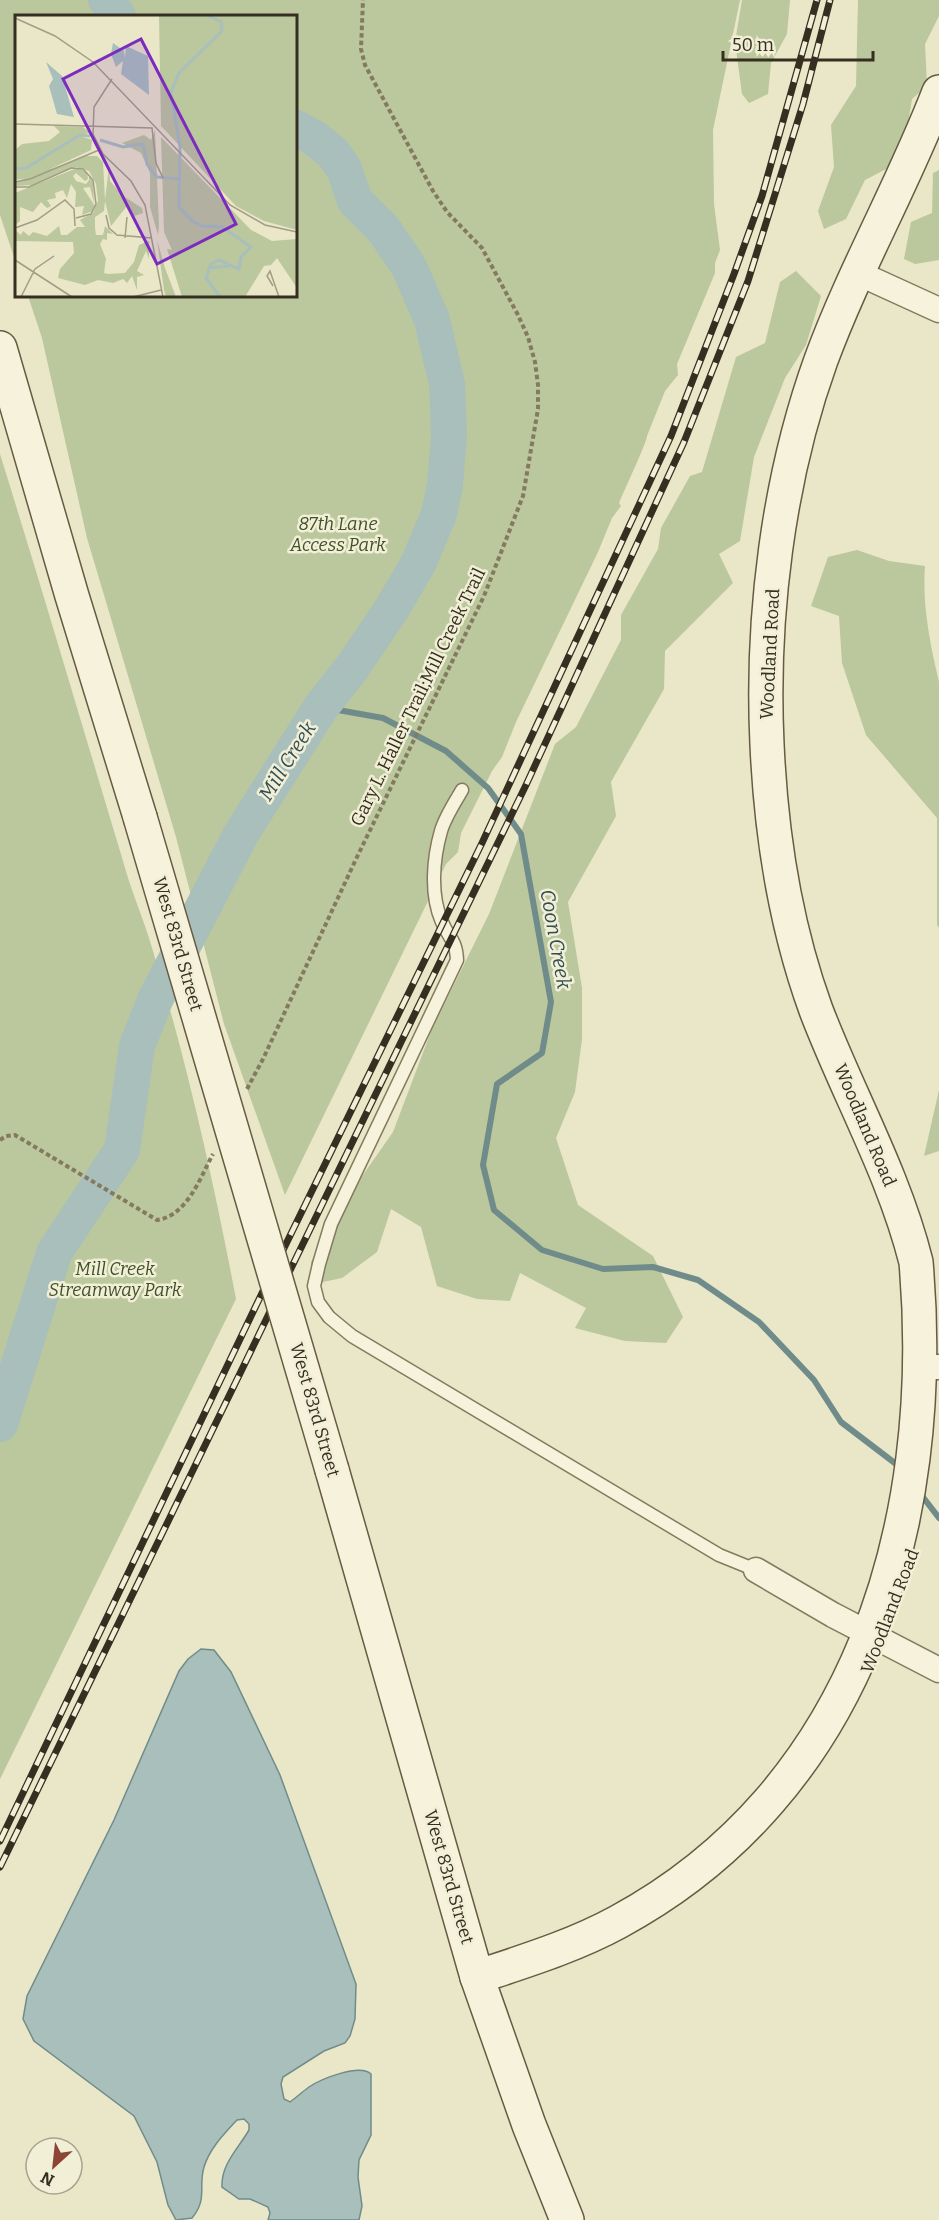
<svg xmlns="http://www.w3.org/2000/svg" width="939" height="2220" font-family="Bitter,serif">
  <rect width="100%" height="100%" fill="#eae6c8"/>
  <!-- green -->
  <g fill="#bbc79d">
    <path d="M 0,0 L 740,0 L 713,130 L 714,204 L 720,250 L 715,263 L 715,273 L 677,364 L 678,375 L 665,391 L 647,436 C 647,442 623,493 619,503 L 621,506 L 612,518 L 598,552 L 516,722 L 502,757 L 492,771 L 461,833 L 458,852 L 446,864 L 285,1195 L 224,1024 L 176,837 L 87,538 L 42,338 L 28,296 L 296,296 L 296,16 L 16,16 L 16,263 L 0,215 Z"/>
    <polygon points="742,0 790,0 787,34 771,63 768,94 749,103 742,94 735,42"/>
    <polygon points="858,0 939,0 939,16 925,44 927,86 912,99 907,130 888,168 865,180 846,219 824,229 818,211 834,167 831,125 856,86"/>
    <polygon points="939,170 939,260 915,264 904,259 911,222 932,213 933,173"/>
    <polygon points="796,271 821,296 806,345 785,378 754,457 740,541 719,554 733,583 665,651 664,689 611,782 616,816 568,902 582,988 582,1039 575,1092 556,1138 578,1205 653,1256 683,1317 666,1343 625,1341 575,1328 586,1308 520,1273 510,1301 477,1299 437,1286 421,1227 391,1209 377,1252 342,1278 313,1284 311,1262 356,1185 393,1132 432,1029 489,914 555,744 576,727 621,640 621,615 658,549 661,528 690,476 702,472 736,357 765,343 780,282"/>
    <path d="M 0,454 C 42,589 82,725 123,861 C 130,887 141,913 149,938 C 186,1057 213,1178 236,1299 L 0,1779 Z"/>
    <path d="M 857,550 L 889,561 L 925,566 C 922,605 930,644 939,682 L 939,928 L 937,925 L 937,818 L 866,735 L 842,663 L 839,616 L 811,606 L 828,557 Z"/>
    <polygon points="939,1090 939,1151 924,1156"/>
  </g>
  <!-- water -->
  <path fill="#a9bfbc" stroke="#708c8a" stroke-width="1.5" d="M 201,1649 L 214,1650 L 231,1672 L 280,1775 L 356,1984 L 355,2019 L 350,2036 L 345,2043 L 324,2051 L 283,2077 L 281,2084 L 284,2099 L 290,2102 C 297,2097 302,2092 309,2087 C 321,2079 360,2063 371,2074 L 371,2135 L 359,2160 L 358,2177 L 362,2206 L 359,2220 L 268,2220 L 270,2213 L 268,2207 L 250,2199 L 239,2199 L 222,2187 C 221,2164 238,2149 249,2130 L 249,2124 L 244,2119 L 237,2120 C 224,2134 210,2148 204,2167 C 198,2187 208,2199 192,2218 L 176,2220 L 168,2205 L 157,2162 L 134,2116 L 34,2041 L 23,2019 L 27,1996 L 114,1820 L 179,1671 L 188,1659 Z"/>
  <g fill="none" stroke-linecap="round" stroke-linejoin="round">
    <!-- stream -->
    <g stroke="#708c8a" stroke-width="6">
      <polyline points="321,707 383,718 446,751 488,788 521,834 551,1002 542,1053 497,1084 483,1165 494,1210 542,1250 603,1269 653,1267 698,1280 759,1322 814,1380 841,1422 900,1467"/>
      <polyline points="919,1492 939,1518"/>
    </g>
    <!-- river -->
    <g stroke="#a9bfbc" stroke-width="36">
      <polyline points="106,0 118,16"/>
      <polyline points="0,1424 54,1253 122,1150 137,1046 155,1000 241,834 321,707 351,669 391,610 418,564 439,514 445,485 449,436 447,384 432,320 409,267 384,230 355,201 344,169 333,153 314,138 296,128"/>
    </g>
    <!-- lane casing -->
    <g stroke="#847a5f" stroke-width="15">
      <path id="lane" d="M 462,790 C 455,802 445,817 441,831 C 433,859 430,895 442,922 C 449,939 456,939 457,960 L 331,1224 L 319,1264 L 314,1286 L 318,1302 L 329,1317 L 352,1336 L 719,1555 L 756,1570"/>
    </g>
    <!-- street casing -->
    <g stroke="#847a5f" stroke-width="27">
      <g id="street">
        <polyline points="858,273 939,310"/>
        <polyline points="933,1367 939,1367"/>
        <polyline points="756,1570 833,1615 939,1670"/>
      </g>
    </g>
    <!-- secondary casing -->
    <g stroke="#665b42" stroke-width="36">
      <g id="secondary">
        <polyline points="0,348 72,596 140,817"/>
        <polyline points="332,1470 477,1977 529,2125 567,2220"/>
        <path d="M 477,1977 C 525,1961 574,1946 618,1922 C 858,1792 939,1527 916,1262 C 894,1174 848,1094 816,1010 C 785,925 771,834 767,744 C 761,618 778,479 821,360 C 855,268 904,183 939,92"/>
      </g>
    </g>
    <!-- path -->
    <g stroke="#847a5f" stroke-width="4" stroke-dasharray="4.5 3" stroke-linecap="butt">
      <polyline points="247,1089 263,1059 357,857 484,596 523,496 538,409 538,385 535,362 528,337 518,315 482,248 447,212 433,191 365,65 361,49 363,0"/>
      <path d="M 0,1140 L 6,1136 L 15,1135 L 157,1220 C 187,1216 200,1178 213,1154"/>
    </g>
    <!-- lane -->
    <use href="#lane" stroke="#f6f2db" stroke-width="12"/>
    <!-- street -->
    <use href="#street" stroke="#f6f2db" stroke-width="24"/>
    <!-- secondary -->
    <use href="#secondary" stroke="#f6f2db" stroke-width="33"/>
    <!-- rail casing -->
    <g stroke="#362f21" stroke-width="7">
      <g id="rail">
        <polyline points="0,1841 264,1289 482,843 671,436 734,274 762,196 817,0"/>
        <polyline points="0,1867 526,785 684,442 748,281 803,104 830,0"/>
      </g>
    </g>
    <!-- rail -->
    <use href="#rail" stroke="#f2efd7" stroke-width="4.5" stroke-dasharray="14" stroke-linecap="butt"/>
    <!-- secondary-bridge casing -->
    <g stroke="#665b42" stroke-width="36" stroke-linecap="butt">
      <polyline id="secondary-bridge" points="140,817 332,1470"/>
    </g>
    <!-- secondary-bridge -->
    <use href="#secondary-bridge" stroke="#f6f2db" stroke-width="33"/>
  </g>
  <g text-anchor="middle" stroke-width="5" stroke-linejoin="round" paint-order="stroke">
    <!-- park labels -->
    <g font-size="18" font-style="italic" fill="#40512a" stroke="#f2efd7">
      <text x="338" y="530">87th Lane<tspan x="338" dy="21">Access Park</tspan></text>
      <text x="115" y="1275">Mill Creek<tspan x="115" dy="21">Streamway Park</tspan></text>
    </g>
    <!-- street labels -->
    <g font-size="18" fill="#362f21" stroke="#f2efd7">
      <text transform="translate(770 654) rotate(-87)" y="6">Woodland Road</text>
      <text transform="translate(418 697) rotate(-64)" y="6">Gary L. Haller Trail;Mill Creek Trail</text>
      <text transform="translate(178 944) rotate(74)" y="6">West 83rd Street</text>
      <text transform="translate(865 1125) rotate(67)" y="6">Woodland Road</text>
      <text transform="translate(315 1410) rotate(74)" y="6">West 83rd Street</text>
      <text transform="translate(890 1611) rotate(-69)" y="6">Woodland Road</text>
      <text transform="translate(449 1877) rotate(74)" y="6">West 83rd Street</text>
    </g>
    <!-- water labels -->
    <g font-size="20" font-style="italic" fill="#325054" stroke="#f2efd7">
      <text transform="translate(287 761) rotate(-58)" y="7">Mill Creek</text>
      <text transform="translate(556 939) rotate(80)" y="7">Coon Creek</text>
    </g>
  </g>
  <!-- overview -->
  <g transform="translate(15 15)">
    <rect width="282" height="282" fill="#eae6c8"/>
    <path d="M 144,0 L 282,0 L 282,215 L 249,206 L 221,191 L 146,111 ZM 39,111 L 68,112 L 75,118 L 63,120 L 77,125 L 76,135 L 18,162 L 0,165 L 0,135 L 7,129 L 34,126 L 45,117 ZM 140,115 L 144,211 L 143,220 L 135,192 L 135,158 L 126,138 L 107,128 L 129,120 L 136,125 ZM 146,122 L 236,215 L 257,226 L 282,224 L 282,273 L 262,243 L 256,250 L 249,251 L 230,282 L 167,282 L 152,234 L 157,235 L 149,217 ZM 71,141 L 82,141 L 88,147 L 90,185 L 94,152 L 95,166 L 108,181 L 127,193 L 128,198 L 119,201 L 112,191 L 96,211 L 90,186 L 89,196 L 80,202 L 80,213 L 81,220 L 88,220 L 90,211 L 98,219 L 92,218 L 92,225 L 88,224 L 85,229 L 91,244 L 89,258 L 93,259 L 110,258 L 119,247 L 124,230 L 134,226 L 134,244 L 131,236 L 122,256 L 129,260 L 122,262 L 122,275 L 117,261 L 112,268 L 108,264 L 98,268 L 83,265 L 70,270 L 43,263 L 45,254 L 59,238 L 58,227 L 0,226 L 0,215 L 6,220 L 8,216 L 14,221 L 18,217 L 32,221 L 44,211 L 46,220 L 52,220 L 62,212 L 70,212 L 65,205 L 78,198 L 83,186 L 81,169 L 74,156 L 61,152 L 17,170 L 0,171 L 0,167 ZM 62,153 L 72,157 L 73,164 L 70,166 L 61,158 L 58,161 L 61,166 L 71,169 L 74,165 L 74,160 L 78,167 L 79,188 L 75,172 L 68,173 L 80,191 L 78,196 L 67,200 L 69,191 L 60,192 L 61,177 L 56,169 L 52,183 L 48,175 L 40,178 L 41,183 L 32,185 L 36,191 L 32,193 L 26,187 L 18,197 L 5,192 L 5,206 L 0,210 L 0,178 ZM 142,225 L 150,253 L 161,282 L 151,282 L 149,275 Z" fill="#bbc79d"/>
    <path d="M 98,28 L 109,36 L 110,43 L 111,31 L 133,41 L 134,80 L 106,59 L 108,46 L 101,52 L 96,39 ZM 31,47 L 47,61 L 59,102 L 42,99 L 34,71 L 38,64 Z" fill="#a9bfbc"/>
    <path fill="none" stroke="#a9bfbc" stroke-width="3" d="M 192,0 L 206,7 L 207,16 L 164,58 L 156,77 L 165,132 L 164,192 L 177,206 L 187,211 L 207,212 L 236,232 L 226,242 L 224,254 L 204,245 L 196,249 L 191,263 L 205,282M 85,125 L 108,132 L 128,129 L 132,149 L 142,162 L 164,164M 0,154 L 11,153 L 65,120 L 75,121M 193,253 L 214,251"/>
    <path fill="none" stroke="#a29d85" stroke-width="1.5" d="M 0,3 L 40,21 L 78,47 L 215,190 L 250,210 L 282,217M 97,64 L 79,92 L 78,119 L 88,139 L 116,166 L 130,190 L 148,282M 0,109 L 137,113 L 141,148 L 148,163M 0,167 L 15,164 L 84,135M 0,172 L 14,172 L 56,153 L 68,154 L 78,165 L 81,189 L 76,199 L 61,203M 91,200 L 94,213 L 102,220 L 137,223M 0,213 L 22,205 L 50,185 L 59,194 L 60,211M 110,223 L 112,202M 0,245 L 57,282M 258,271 L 252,261 L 255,256 L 264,282M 6,282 L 20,254 L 39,241M 118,282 L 146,275"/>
    <path fill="#7b2cbf" fill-opacity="0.15" stroke="#7b2cbf" stroke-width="3" d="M 126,24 L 221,209 L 142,249 L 48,64 Z"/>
    <rect width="282" height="282" fill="none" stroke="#362f21" stroke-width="3"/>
  </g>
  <!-- north arrow -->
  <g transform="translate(54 2166) rotate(207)"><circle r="28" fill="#f2efd7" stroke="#a7a28e" stroke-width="1.5"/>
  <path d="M0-4.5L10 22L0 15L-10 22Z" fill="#8d4435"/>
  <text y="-9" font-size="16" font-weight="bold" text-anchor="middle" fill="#362f21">N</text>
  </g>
  <!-- scale -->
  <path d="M723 51v9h150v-9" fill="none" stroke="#362f21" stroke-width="3"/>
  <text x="732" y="51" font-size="18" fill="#362f21" stroke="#f2efd7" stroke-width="4.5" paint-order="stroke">50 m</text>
</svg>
